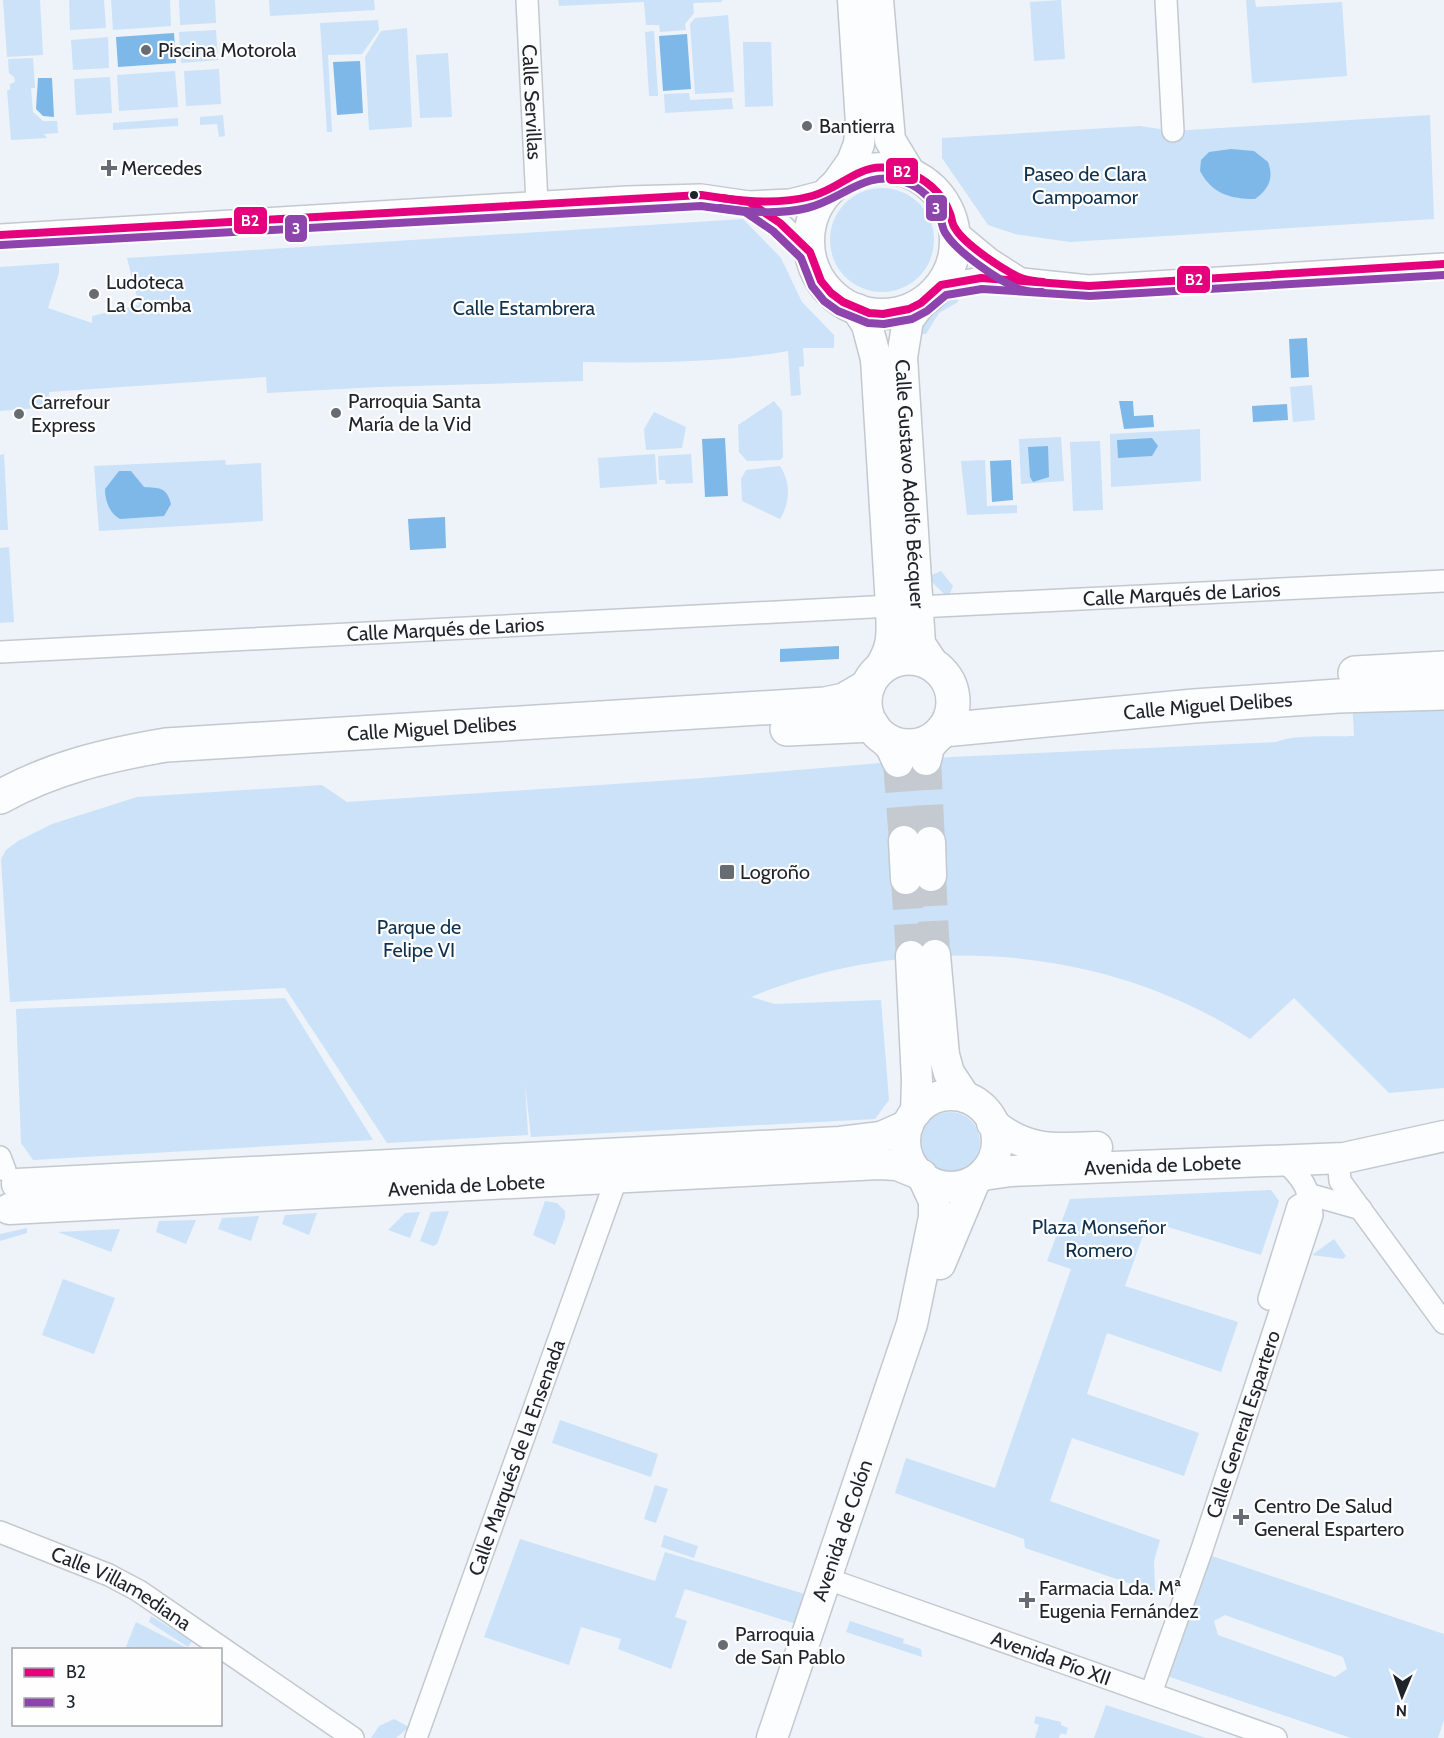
<svg xmlns="http://www.w3.org/2000/svg" width="1444" height="1738" font-family="Cabin,sans-serif">
  <rect width="100%" height="100%" fill="#edf3f8"/>
  <!-- green -->
  <g fill="#cbe2f9" fill-rule="evenodd">
    <polygon points="3,0 40,0 43,55 7,57"/>
    <polygon points="69,0 104,0 106,28 70,30"/>
    <polygon points="111,0 170,0 171,26 113,30"/>
    <polygon points="179,0 215,0 216,23 180,25"/>
    <polygon points="269,0 374,0 375,10 270,16"/>
    <polygon points="558,0 722,0 722,2 693,3 694,13 685,24 686,30 660,32 659,25 646,25 644,2 559,6"/>
    <polygon points="1061,0 1065,59 1034,61 1030,2"/>
    <polygon points="1246,0 1255,0 1256,7 1342,2 1347,76 1252,83"/>
    <polygon points="728,15 734,92 695,94 690,24 695,18"/>
    <polygon points="378,20 379,30 362,54 328,55 332,132 327,132 320,23"/>
    <polygon points="407,28 412,127 369,130 365,57 381,31"/>
    <polygon points="216,30 218,60 181,63 179,32"/>
    <polygon points="654,31 658,96 649,96 645,32"/>
    <polygon points="108,37 109,68 73,70 71,40"/>
    <polygon points="743,42 771,42 773,106 745,107"/>
    <polygon points="448,53 452,117 420,118 416,55"/>
    <polygon points="33,58 35,88 31,88 33,112 43,121 57,121 58,133 44,134 47,138 11,140 7,90 10,90 10,84 15,82 14,77 9,73 8,59"/>
    <polygon points="219,69 221,104 186,106 184,71"/>
    <polygon points="175,71 178,107 119,111 117,75"/>
    <polygon points="110,77 112,113 76,115 74,79"/>
    <polygon points="689,93 690,100 732,98 733,109 665,113 664,94"/>
    <polygon points="223,115 225,136 219,137 217,124 200,125 200,117"/>
    <polygon points="1430,115 1434,219 1070,242 1015,234 988,225 942,158 942,138 1140,126 1173,131"/>
    <polygon points="178,118 178,126 113,130 113,123"/>
    <circle cx="882" cy="240" r="52"/>
    <path d="M 743,219 L 781,258 L 802,302 L 834,335 L 834,348 L 803,348 L 804,366 L 799,367 L 801,395 L 791,396 L 788,351 C 722,363 651,363 583,362 L 583,381 L 378,387 L 267,393 L 266,377 L 49,392 L 50,407 L 0,411 L 0,267 L 59,263 L 59,273 L 48,308 L 92,323 L 92,316 L 139,305 L 127,258 Z"/>
    <path d="M 956,291 L 958,302 L 939,313 L 926,334 L 915,333 C 925,313 934,299 956,291 Z"/>
    <polygon points="1312,385 1315,420 1293,422 1290,387"/>
    <polygon points="774,401 782,411 783,457 780,460 747,461 739,452 738,425"/>
    <polygon points="654,412 686,427 682,448 646,450 644,429"/>
    <polygon points="1200,429 1201,481 1111,487 1110,434"/>
    <polygon points="1061,437 1064,481 1021,484 1019,439"/>
    <polygon points="1100,441 1103,510 1073,511 1070,442"/>
    <polygon points="4,454 8,530 0,530 0,455"/>
    <polygon points="655,454 657,484 600,488 598,458"/>
    <polygon points="691,454 693,483 666,484 665,480 659,480 658,456"/>
    <polygon points="225,460 226,465 261,463 263,521 99,531 94,466"/>
    <polygon points="985,460 987,506 1017,505 1017,513 967,515 961,461"/>
    <path d="M 780,466 C 791,483 790,503 780,519 L 742,501 L 741,479 L 746,470 Z"/>
    <polygon points="9,547 14,622 0,623 0,548"/>
    <polygon points="941,571 953,586 948,598 927,577"/>
    <path d="M 1444,693 L 1444,1088 L 1389,1093 L 1294,998 L 1250,1039 C 1104,943 911,931 751,997 L 775,1004 L 881,1000 L 889,1100 L 875,1119 L 531,1137 L 525,1083 L 528,1135 L 387,1143 L 285,988 L 10,1002 L 1,859 L 6,850 L 18,841 L 52,824 L 137,797 L 322,785 L 347,802 L 703,778 L 952,757 L 1276,742 C 1294,734 1333,737 1354,736 L 1352,698 Z"/>
    <polygon points="285,998 373,1140 33,1160 21,1143 16,1009"/>
    <circle cx="950" cy="1142" r="30"/>
    <polygon points="1271,1190 1279,1201 1261,1255 1148,1221 1125,1286 1238,1322 1221,1372 1107,1333 1087,1394 1199,1433 1184,1476 1072,1438 1050,1501 1160,1540 1154,1561 1155,1592 1025,1548 1024,1539 895,1493 906,1458 995,1488 1071,1269 1047,1261 1070,1199"/>
    <polygon points="545,1201 557,1203 565,1211 565,1218 555,1245 533,1235"/>
    <polygon points="449,1211 437,1244 433,1246 420,1241 431,1212"/>
    <polygon points="420,1212 410,1238 388,1230 405,1213"/>
    <polygon points="317,1213 309,1235 282,1224 285,1215"/>
    <polygon points="259,1216 251,1241 218,1229 222,1218"/>
    <polygon points="196,1220 186,1244 156,1232 159,1221"/>
    <polygon points="27,1228 27,1233 0,1241 0,1234"/>
    <polygon points="120,1229 111,1252 58,1232"/>
    <polygon points="1334,1239 1346,1256 1343,1259 1312,1255"/>
    <polygon points="63,1279 115,1298 94,1354 42,1335"/>
    <polygon points="560,1420 658,1454 651,1477 552,1443"/>
    <polygon points="655,1485 668,1489 656,1523 644,1519"/>
    <polygon points="664,1535 698,1546 694,1558 661,1547"/>
    <polygon points="520,1539 655,1581 665,1552 818,1598 809,1628 685,1589 675,1617 687,1621 671,1669 618,1649 621,1639 581,1627 569,1665 484,1637"/>
    <path d="M 1209,1555 L 1444,1634 L 1444,1720 L 1438,1738 L 1351,1738 L 1167,1676 ZM 1225,1615 L 1343,1657 L 1347,1669 L 1335,1677 L 1218,1635 L 1214,1621 Z"/>
    <polygon points="151,1616 192,1641 188,1647 149,1622"/>
    <polygon points="850,1621 904,1639 903,1643 921,1649 922,1657 846,1632"/>
    <polygon points="136,1622 187,1648 125,1649"/>
    <polygon points="1106,1705 1206,1738 1094,1738"/>
    <polygon points="1036,1716 1061,1722 1061,1725 1068,1728 1066,1735 1061,1733 1059,1738 1035,1738 1039,1725 1034,1723"/>
    <polygon points="394,1719 409,1727 396,1738 371,1738 379,1726"/>
  </g>
  <!-- water -->
  <g fill="#7db8e9">
    <polygon points="174,33 176,63 118,67 116,37"/>
    <polygon points="687,34 691,89 663,91 659,36"/>
    <polygon points="360,61 363,113 337,115 333,62"/>
    <polygon points="38,78 52,78 54,117 43,116 36,109"/>
    <path d="M 1231,149 L 1254,151 L 1268,162 C 1274,178 1269,189 1255,199 C 1231,199 1212,194 1200,171 L 1201,160 L 1209,152 Z"/>
    <polygon points="1307,338 1309,377 1291,378 1289,339"/>
    <polygon points="1119,401 1133,401 1134,416 1153,415 1154,427 1124,429"/>
    <polygon points="1287,404 1288,420 1253,422 1252,406"/>
    <polygon points="725,438 728,496 705,497 702,439"/>
    <polygon points="1152,438 1158,446 1152,456 1118,458 1117,440"/>
    <polygon points="1048,446 1049,477 1033,482 1030,477 1028,447"/>
    <polygon points="1011,460 1013,500 992,502 990,461"/>
    <path d="M 119,471 L 131,471 L 144,487 C 159,488 167,487 171,504 L 164,516 L 120,519 C 109,513 105,500 105,489 Z"/>
    <polygon points="445,517 446,548 410,550 408,519"/>
    <polygon points="839,646 839,659 780,662 780,649"/>
  </g>
  <g fill="none" stroke-linecap="round" stroke-linejoin="round">
    <!-- secondary-tunnel -->
    <g stroke="#c4cacf" stroke-width="30" stroke-dasharray="30 15" stroke-linecap="butt">
      <polyline points="926,760 930,842"/>
      <polyline points="898,762 904,841"/>
      <polyline points="931,876 935,955"/>
      <polyline points="906,879 911,956"/>
    </g>
    <!-- minor casing -->
    <g stroke="#c3c9ce" stroke-width="24">
      <g id="minor">
        <path id="s1" d="M 527,0 L 537,203"/>
        <polyline points="1166,0 1173,131"/>
        <polyline points="749,202 780,223 810,252"/>
        <polyline points="955,230 990,259 1021,279"/>
        <polyline points="0,235 627,197 701,195 749,202 790,200 829,190"/>
        <polyline points="941,285 981,278 1022,279 1089,286 1444,264"/>
        <path id="s2" d="M 918,607 L 1444,581"/>
        <path id="s3" d="M 0,652 L 891,606"/>
        <polyline points="0,1157 5,1170"/>
        <polyline points="1344,1158 1339,1169 1340,1181 1444,1323"/>
        <polyline points="1269,1299 1298,1206 1315,1196 1361,1209"/>
        <path id="s4" d="M 0,1532 L 109,1575 L 139,1591 L 353,1738"/>
        <path id="s5" d="M 825,1578 L 1276,1738"/>
        <path id="s6" d="M 1151,1693 L 1202,1549 L 1312,1215 C 1310,1190 1303,1178 1285,1162"/>
        <path id="s7" d="M 416,1738 L 617,1177"/>
      </g>
    </g>
    <!-- secondary casing -->
    <g stroke="#c3c9ce" stroke-width="33">
      <g id="secondary">
        <polyline points="878,0 890,140 910,173"/>
        <circle cx="882" cy="241" r="73"/>
        <polyline points="837,183 852,162 859,144 861,123 853,0"/>
        <path id="s8" d="M 921,303 L 908,320 L 902,357 L 920,644 L 934,665"/>
        <path d="M 857,309 L 867,325 L 876,359 L 891,606 C 892,634 894,647 878,670"/>
        <polyline points="879,734 891,747 898,762"/>
        <polyline points="926,760 929,747 939,735"/>
        <polyline points="904,841 906,879"/>
        <polyline points="930,842 931,876"/>
        <polyline points="935,955 944,1055 949,1073 965,1097"/>
        <polyline points="911,956 917,1081 916,1112"/>
        <circle cx="951" cy="1141" r="46"/>
        <path d="M 992,1123 C 1026,1152 1055,1149 1097,1147"/>
        <path id="s9" d="M 983,1175 L 1011,1171 L 1344,1158 L 1444,1136"/>
        <polyline points="17,1184 840,1142 881,1137 908,1125"/>
        <path id="s10" d="M 9,1209 L 879,1164 L 897,1165 L 922,1175"/>
        <polyline points="940,1264 974,1183"/>
        <path id="s11" d="M 772,1738 L 912,1324 L 934,1217 L 934,1201 L 922,1175"/>
      </g>
    </g>
    <!-- primary casing -->
    <g stroke="#c3c9ce" stroke-width="36">
      <g id="primary">
        <circle cx="909" cy="702" r="44"/>
        <polyline points="1355,673 1444,668"/>
        <polyline points="787,729 872,725"/>
        <path id="s12" d="M 943,730 L 1194,706 L 1338,696 L 1444,693"/>
        <path id="s13" d="M 0,797 C 52,768 107,755 166,745 L 825,704 L 844,700 L 868,686"/>
      </g>
    </g>
    <!-- minor -->
    <use href="#minor" stroke="#fcfdfe" stroke-width="21"/>
    <!-- secondary -->
    <use href="#secondary" stroke="#fcfdfe" stroke-width="30"/>
    <!-- primary -->
    <use href="#primary" stroke="#fcfdfe" stroke-width="33"/>
    <!-- bus-1 casing -->
    <g stroke="#fefefe" stroke-width="12">
      <g id="bus-1">
        <path d="M 721,198 C 751,202 782,204 812,196 C 848,186 861,156 906,172 C 925,178 942,193 949,211 C 952,216 951,223 955,228 C 964,244 1003,270 1021,278 C 1028,281 1035,281 1043,282"/>
        <polyline points="0,235 701,195 749,202 780,223 810,252 821,281 831,293 843,302 869,313 883,314 909,309 921,303 941,285 981,278 1089,286 1444,264"/>
      </g>
    </g>
    <!-- bus-2 casing -->
    <g stroke="#fefefe" stroke-width="12">
      <g id="bus-2">
        <path d="M 720,208 C 748,212 778,215 807,208 C 842,200 866,168 905,182 C 920,187 935,201 940,216 C 942,222 942,229 946,234 C 957,252 999,281 1019,289 C 1026,291 1034,292 1042,292"/>
        <polyline points="1,245 701,206 745,212 773,231 801,258 812,286 824,301 838,311 868,323 884,324 912,319 927,311 946,295 982,289 1090,296 1444,275"/>
      </g>
    </g>
    <!-- bus-1 -->
    <use href="#bus-1" stroke="#e5007d" stroke-width="8"/>
    <!-- bus-2 -->
    <use href="#bus-2" stroke="#8e44ad" stroke-width="8"/>
  </g>
  <!-- markers -->
  <g fill="#666c72" stroke="#fefefe" stroke-width="2">
    <circle cx="146" cy="50" r="6"/>
    <circle cx="807" cy="126" r="6"/>
    <path d="M106 159h6v6h6v6h-6v6h-6v-6h-6v-6h6z"/>
    <circle cx="94" cy="294" r="6"/>
    <circle cx="336" cy="413" r="6"/>
    <circle cx="19" cy="414" r="6"/>
    <rect x="719" y="864" width="16" height="16" rx="3"/>
    <path d="M1238 1508h6v6h6v6h-6v6h-6v-6h-6v-6h6z"/>
    <path d="M1024 1591h6v6h6v6h-6v6h-6v-6h-6v-6h6z"/>
    <circle cx="723" cy="1645" r="6"/>
  </g>
  <circle fill="#1e242a" stroke="#fefefe" stroke-width="2" cx="694" cy="195" r="5"/>
  <g text-anchor="middle" stroke-width="4.5" stroke-linejoin="round" paint-order="stroke">
    <!-- poi labels -->
    <g font-size="20" fill="#1e242a" stroke="#fefefe" text-anchor="start">
      <text x="158" y="57">Piscina Motorola</text>
      <text x="819" y="133">Bantierra</text>
      <text x="121" y="175">Mercedes</text>
      <text x="106" y="289">Ludoteca<tspan x="106" dy="23">La Comba</tspan></text>
      <text x="348" y="408">Parroquia Santa<tspan x="348" dy="23">María de la Vid</tspan></text>
      <text x="31" y="409">Carrefour<tspan x="31" dy="23">Express</tspan></text>
      <text x="740" y="879">Logroño</text>
      <text x="1254" y="1513">Centro De Salud<tspan x="1254" dy="23">General Espartero</tspan></text>
      <text x="1039" y="1595">Farmacia Lda. Mª<tspan x="1039" dy="23">Eugenia Fernández</tspan></text>
      <text x="735" y="1641">Parroquia<tspan x="735" dy="23">de San Pablo</tspan></text>
    </g>
    <!-- street labels -->
    <g font-size="20" fill="#1e242a" stroke="#fefefe">
      <text dy="7" stroke="none"><textPath href="#s1" startOffset="102">Calle Servillas</textPath></text>
      <text dy="7" stroke="none"><textPath href="#s8" startOffset="186">Calle Gustavo Adolfo Bécquer</textPath></text>
      <text dy="7" stroke="none"><textPath href="#s2" startOffset="264">Calle Marqués de Larios</textPath></text>
      <text dy="7" stroke="none"><textPath href="#s3" startOffset="446">Calle Marqués de Larios</textPath></text>
      <text dy="7" stroke="none"><textPath href="#s12" startOffset="266">Calle Miguel Delibes</textPath></text>
      <text dy="7" stroke="none"><textPath href="#s13" startOffset="441">Calle Miguel Delibes</textPath></text>
      <text dy="7" stroke="none"><textPath href="#s9" startOffset="180">Avenida de Lobete</textPath></text>
      <text dy="7" stroke="none"><textPath href="#s10" startOffset="458">Avenida de Lobete</textPath></text>
      <text dy="7" stroke="none"><textPath href="#s6" startOffset="284">Calle General Espartero</textPath></text>
      <text dy="7" stroke="none"><textPath href="#s7" startOffset="298">Calle Marqués de la Ensenada</textPath></text>
      <text dy="7" stroke="none"><textPath href="#s11" startOffset="219">Avenida de Colón</textPath></text>
      <text dy="7" stroke="none"><textPath href="#s4" startOffset="134">Calle Villamediana</textPath></text>
      <text dy="7" stroke="none"><textPath href="#s5" startOffset="240">Avenida Pío XII</textPath></text>
    </g>
    <!-- park labels -->
    <g font-size="20" fill="#0f314d" stroke="#fefefe">
      <text x="1085" y="181">Paseo de Clara<tspan x="1085" dy="23">Campoamor</tspan></text>
      <text x="524" y="315">Calle Estambrera</text>
      <text x="419" y="934">Parque de<tspan x="419" dy="23">Felipe VI</tspan></text>
      <text x="1099" y="1234">Plaza Monseñor<tspan x="1099" dy="23">Romero</tspan></text>
    </g>
  </g>
  <g stroke="#fefefe" stroke-width="2">
    <rect x="885" y="157" width="34" height="28" rx="6" fill="#e5007d"/>
    <rect x="925" y="194" width="23" height="28" rx="6" fill="#8e44ad"/>
    <rect x="233" y="206" width="35" height="29" rx="6" fill="#e5007d"/>
    <rect x="284" y="214" width="24" height="29" rx="6" fill="#8e44ad"/>
    <rect x="1176" y="265" width="35" height="29" rx="6" fill="#e5007d"/>
  </g>
  <g font-size="16" text-anchor="middle" font-weight="bold" fill="#fff">
    <text x="902" y="177">B2</text>
    <text x="936" y="214">3</text>
    <text x="250" y="226">B2</text>
    <text x="296" y="234">3</text>
    <text x="1194" y="285">B2</text>
  </g>
  <!-- legend -->
  <rect x="12" y="1648" width="210" height="78" fill="#fefefe" stroke="#a4a7a9" stroke-width="1.5"/>
  <rect x="24" y="1668" width="30" height="9" fill="#e5007d" stroke="#a4a7a9" stroke-width="1.5"/>
  <text x="66" y="1678" font-size="18" fill="#1e242a">B2</text>
  <rect x="24" y="1698" width="30" height="9" fill="#8e44ad" stroke="#a4a7a9" stroke-width="1.5"/>
  <text x="66" y="1708" font-size="18" fill="#1e242a">3</text>
  <!-- north arrow -->
  <g transform="translate(1402 1696) rotate(182)" stroke="#fefefe" stroke-width="4.5" paint-order="stroke">
  <path d="M0-4.5L10 22L0 15L-10 22Z" fill="#1e242a"/>
  <text y="-9" font-size="16" font-weight="bold" text-anchor="middle" fill="#1e242a">N</text>
  </g>
</svg>
